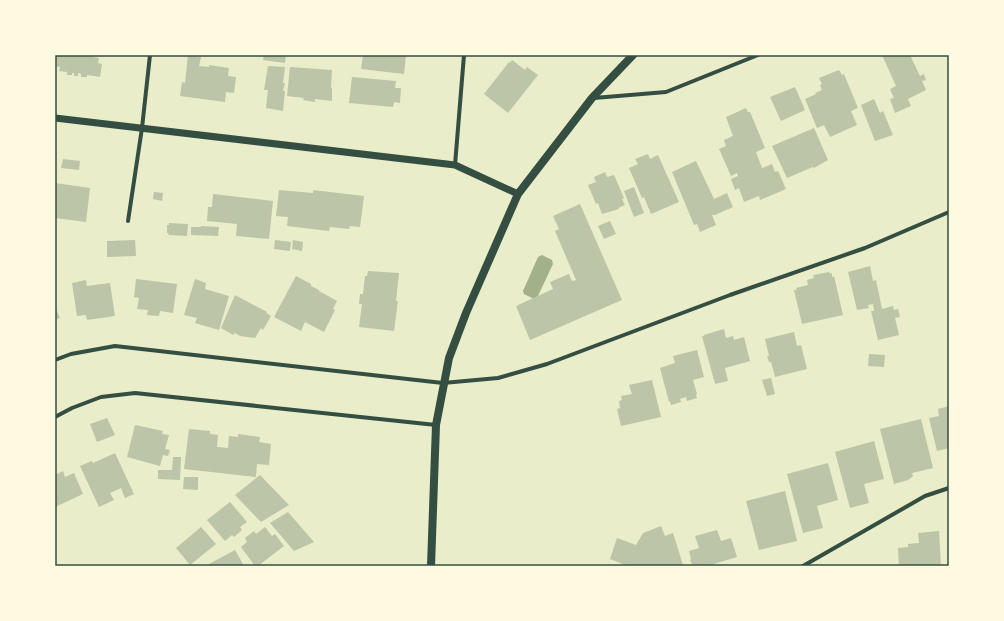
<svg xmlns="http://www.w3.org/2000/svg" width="1004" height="621" font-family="Karla,sans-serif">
  <rect width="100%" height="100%" fill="#e9edc9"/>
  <!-- water -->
  <polygon fill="#a3b18a" points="542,255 552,260 553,264 537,298 534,299 524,294 523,291 538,257"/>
  <!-- building -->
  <g fill="#bcc5a7">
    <polygon points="55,55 93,55 93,57 99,58 98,63 102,64 100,77 87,75 87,77 81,77 81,74 78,73 78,76 74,76 74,73 72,73 72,75 67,75 67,72 59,71 60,67 56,66 57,60 55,59"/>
    <polygon points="188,55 201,57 199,66 209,67 209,65 229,68 228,76 236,77 234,93 226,92 225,102 180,96 182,82 185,83"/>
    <polygon points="264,55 286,55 285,63 263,60"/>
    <polygon points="363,55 406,55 404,74 361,69"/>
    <polygon points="882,55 910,55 920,76 924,74 926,80 922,81 926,90 908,99 911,106 895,113 890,99 894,98 890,89 896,86"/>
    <polygon points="512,60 525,70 527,67 538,75 508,113 484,94 509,62 510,63"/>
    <polygon points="268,66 285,67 283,83 285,83 283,91 285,91 283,111 266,108 268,90 264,90"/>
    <polygon points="290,67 332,70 331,88 332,88 332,101 315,99 315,102 303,100 304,98 287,96"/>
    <polygon points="839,70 842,75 844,74 858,108 851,111 857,125 830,137 824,125 817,128 805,99 816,94 815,93 822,90 820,85 822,84 819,78"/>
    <polygon points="352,77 396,81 395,88 401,88 400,103 394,102 393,107 349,103"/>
    <polygon points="795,87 805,110 781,121 770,97"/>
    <polygon points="874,99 880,113 883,111 893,135 875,141 861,105"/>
    <polygon points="746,108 748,112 750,112 765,148 756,152 762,168 772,164 775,172 778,171 786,189 760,200 759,196 744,202 739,188 735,190 731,179 738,176 737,173 731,176 719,149 726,146 724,140 733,136 726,117"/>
    <polygon points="814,128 828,160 814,168 813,167 787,178 772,146"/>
    <polygon points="648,154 650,159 658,155 679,202 651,214 644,197 642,198 629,168 638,164 635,159"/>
    <polygon points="63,159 80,161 79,170 61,168"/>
    <polygon points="696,161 714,199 727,193 733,207 715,215 712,215 716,225 700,232 697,224 694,225 672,172"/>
    <polygon points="605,172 607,177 614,175 624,198 622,199 625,205 618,208 619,209 602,214 598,203 596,204 588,185 596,182 594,177"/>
    <polygon points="55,183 90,188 86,222 55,218"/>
    <polygon points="634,187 644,213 634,217 624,191"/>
    <polygon points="279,190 313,193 313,190 364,196 360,227 350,226 349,229 330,227 329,231 287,226 288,217 276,216"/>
    <polygon points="154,192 163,193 162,201 153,199"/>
    <polygon points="213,194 273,201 269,239 236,236 237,224 207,221 208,207 212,207"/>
    <polygon points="580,204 622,300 530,340 516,306 553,289 550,282 569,274 572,281 576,280 555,231 559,229 553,216"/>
    <polygon points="610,221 616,234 604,239 598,226"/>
    <polygon points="169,223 188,224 187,236 168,235 169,233 167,233 167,225 169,225"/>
    <polygon points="201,226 219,227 218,236 191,235 191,227 201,227"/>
    <polygon points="135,240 136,256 107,257 107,241"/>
    <polygon points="275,240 291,242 290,251 274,249"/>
    <polygon points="293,240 303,242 302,251 292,249"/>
    <polygon points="870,266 873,281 876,280 882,309 893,306 894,310 898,309 900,317 895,318 899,335 878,340 871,311 874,311 873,304 868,305 869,308 857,310 848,272"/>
    <polygon points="368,271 399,273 396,301 398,301 394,331 359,327 362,304 359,304 360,294 363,294 365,276 367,276"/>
    <polygon points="829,272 830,274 832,273 832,277 834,276 843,315 802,324 794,290 797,290 796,288 808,285 807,280 814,278 813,275"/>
    <polygon points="296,276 311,284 311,286 319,290 319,291 337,301 333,309 335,310 324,332 305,322 301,331 274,317"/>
    <polygon points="136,279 177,284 173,313 160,311 159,316 147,315 148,310 137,309 139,298 134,297"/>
    <polygon points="195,279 206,283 205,289 229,296 219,330 195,323 197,318 184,315"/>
    <polygon points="86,280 87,286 110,283 115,316 87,320 86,315 77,316 72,283"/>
    <polygon points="235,295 267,312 266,313 271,316 263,330 261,328 255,338 240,336 235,333 233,335 221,328"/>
    <polygon points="55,307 60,318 55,320"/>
    <polygon points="724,329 726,338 733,336 734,340 744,337 750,361 725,368 728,381 715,384 702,336 704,336 704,335"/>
    <polygon points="794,332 797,346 801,345 807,369 775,377 771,362 769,362 767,356 769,356 765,339"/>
    <polygon points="697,350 704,377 693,380 697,394 696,395 697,398 687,401 686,397 680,399 681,402 671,405 670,401 669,402 660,368 675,363 673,356"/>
    <polygon points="869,354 885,355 884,367 868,366"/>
    <polygon points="771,378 775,394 767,396 762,380"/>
    <polygon points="652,380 661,417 621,426 617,409 620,408 619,401 622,400 621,396 632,394 629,385"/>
    <polygon points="949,406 949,448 937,451 929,418 939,416 938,409"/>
    <polygon points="107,418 115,435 97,442 90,424"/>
    <polygon points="921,419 933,468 912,473 913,476 908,480 894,484 880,429"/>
    <polygon points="135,425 163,431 162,434 169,435 165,449 170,450 168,456 163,455 160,466 127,457"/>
    <polygon points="189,429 210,431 210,434 218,435 217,447 228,448 229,436 238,437 238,434 260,437 259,442 271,444 269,465 257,464 256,477 184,469"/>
    <polygon points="874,441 884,479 864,484 869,503 850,508 835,452"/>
    <polygon points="115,453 134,494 125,498 121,488 110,493 114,500 99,507 80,466 92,461 93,463"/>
    <polygon points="173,457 181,457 180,480 158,479 158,470 172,470"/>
    <polygon points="828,463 838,500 817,506 823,528 803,533 787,474"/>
    <polygon points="63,471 65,477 74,473 83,494 55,507 55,475"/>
    <polygon points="260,475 289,505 261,522 235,495"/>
    <polygon points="184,477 198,477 198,490 183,489"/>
    <polygon points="785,491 797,541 759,550 746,501"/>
    <polygon points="230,502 247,522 240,527 242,530 234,537 232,535 225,541 207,520"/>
    <polygon points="288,512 314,542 294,551 270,523"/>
    <polygon points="661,526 665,536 673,533 683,565 628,566 610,559 617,538 636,545 643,533"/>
    <polygon points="201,527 216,544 190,565 176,548"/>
    <polygon points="265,527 272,536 275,534 284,546 258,566 255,566 241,547 247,542 245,538 254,531 256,534"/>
    <polygon points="717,530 721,541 731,538 737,557 707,566 693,566 690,560 691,559 689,551 699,548 695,536"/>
    <polygon points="939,531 941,566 899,566 898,548 908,547 908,544 919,543 918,533"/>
    <polygon points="235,550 244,566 210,566 209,564"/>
  </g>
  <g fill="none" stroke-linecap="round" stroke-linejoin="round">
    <!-- minor -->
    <g stroke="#344e41" stroke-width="4">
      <polyline points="594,98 666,92 758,55"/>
      <polyline points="455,165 464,55"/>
      <polyline points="128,221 142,128 150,55"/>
      <polyline points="55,360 71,354 115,346 443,383 498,378 547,364 730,295 865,248 949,212"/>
      <polyline points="55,417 72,408 101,397 135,393 436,425"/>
      <polyline points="803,566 925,496 949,488"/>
    </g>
    <!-- tertiary -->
    <polyline stroke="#344e41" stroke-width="7" points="55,118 455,165 518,194"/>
    <!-- secondary -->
    <polyline stroke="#344e41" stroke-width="8" points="431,566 436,425 449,358 466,313 518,194 592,98 633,55"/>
  </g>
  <!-- border -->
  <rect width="1004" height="621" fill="none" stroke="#fefae0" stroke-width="112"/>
  <rect x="56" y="56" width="892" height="509" fill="none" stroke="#344e41" stroke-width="1.5"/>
</svg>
